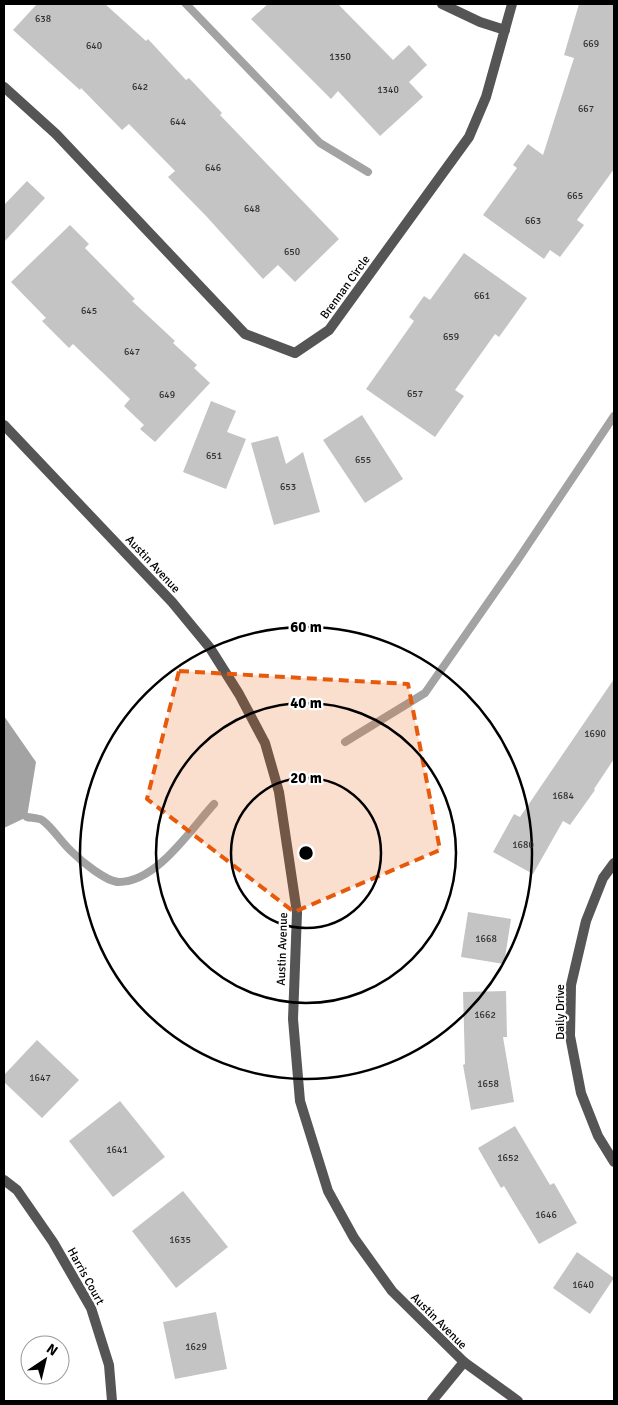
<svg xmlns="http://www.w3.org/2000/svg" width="618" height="1405" font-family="Signika,sans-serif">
  <rect width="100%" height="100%" fill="#fff"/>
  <!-- water -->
  <polygon fill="#a3a3a3" points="4,716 36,762 27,817 4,828"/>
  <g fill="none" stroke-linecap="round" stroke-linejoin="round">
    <!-- stream -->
    <g stroke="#a3a3a3" stroke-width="8">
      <polyline points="186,4 320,143 368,172"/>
      <polyline points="345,742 425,693 517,561 614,416"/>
      <path d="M 27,817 C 31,818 38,818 42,820 C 53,828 61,842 71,851 C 80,860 106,882 119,882 C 157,882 190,830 214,804"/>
    </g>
  </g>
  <!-- building -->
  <g fill="#c4c4c4">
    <polygon points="37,4 105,4 146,41 148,39 186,80 189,78 222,113 220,115 339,239 295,282 278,265 263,279 207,217 168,177 175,171 129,124 122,130 81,88 80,90 13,30"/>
    <polygon points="268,4 338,4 393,60 409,45 427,65 409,82 423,97 380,136 338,91 331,99 251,19"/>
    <polygon points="579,4 614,4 614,169 577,220 584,225 560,257 550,250 544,259 483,215 517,168 513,165 528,144 543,155 574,58 564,55"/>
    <polygon points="27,181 45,198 4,242 4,205"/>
    <polygon points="70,225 89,244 85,248 135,299 132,301 175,341 173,343 197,365 194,368 210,383 155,442 140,429 144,425 124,406 130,399 73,344 69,348 42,321 46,318 11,282"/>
    <polygon points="464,253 527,298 499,337 495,334 455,390 464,396 435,437 366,389 414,321 409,317 424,296 430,300"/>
    <polygon points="211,401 236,411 227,432 246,439 226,489 183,472"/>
    <polygon points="362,415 403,479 365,503 323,440"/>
    <polygon points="278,436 286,464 303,452 320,512 274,525 251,443"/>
    <polygon points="614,679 614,759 594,789 595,790 570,825 563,821 533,874 493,852 514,814 520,817"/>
    <polygon points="468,912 511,919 504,964 461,957"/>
    <polygon points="506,991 507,1037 503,1037 514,1102 471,1110 463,1065 465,1064 463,992"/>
    <polygon points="37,1040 79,1080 42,1118 4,1082 4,1075"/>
    <polygon points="120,1101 165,1157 113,1197 69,1141"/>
    <polygon points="515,1126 550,1185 554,1183 577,1223 539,1244 504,1186 501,1188 478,1148"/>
    <polygon points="183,1191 228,1247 176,1288 132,1231"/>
    <polygon points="577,1252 614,1278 590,1314 553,1288"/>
    <polygon points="216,1312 227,1369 175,1379 163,1322"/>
  </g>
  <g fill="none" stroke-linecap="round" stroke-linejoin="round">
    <!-- street -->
    <g stroke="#555" stroke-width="10">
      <polyline points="442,4 480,22 505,30"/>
      <polyline points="4,87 56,134 245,334 295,353 329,330 469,137 486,97 512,4"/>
      <polyline points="4,425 172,602 210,648 239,694 265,743 279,792 297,913 293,1019 300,1101 328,1191 354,1238 392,1291 464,1362 518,1401"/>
      <polyline points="614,863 603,878 586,921 571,985 570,1036 581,1093 598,1136 614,1162"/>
      <polyline points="4,1180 17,1190 53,1242 91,1308 109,1365 112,1401"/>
      <polyline points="432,1401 464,1362"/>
    </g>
  </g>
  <!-- marked area -->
  <path fill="#e8590c" fill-opacity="0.2" stroke="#e8590c" stroke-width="4" stroke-dasharray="10 6" stroke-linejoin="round" d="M 179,671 L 408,684 L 440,850 L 294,912 L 147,799 Z"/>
  <!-- distance rings -->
  <g fill="none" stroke="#000" stroke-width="2.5">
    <circle cx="306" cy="853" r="75"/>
    <circle cx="306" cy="853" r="150"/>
    <circle cx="306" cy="853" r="226"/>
  </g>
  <g text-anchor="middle" stroke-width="4.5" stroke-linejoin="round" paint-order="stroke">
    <!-- number labels -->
    <g font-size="10" fill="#313131">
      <text x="43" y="22">638</text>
      <text x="591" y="47">669</text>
      <text x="94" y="49">640</text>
      <text x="340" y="60">1350</text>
      <text x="140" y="90">642</text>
      <text x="388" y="93">1340</text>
      <text x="586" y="112">667</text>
      <text x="178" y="125">644</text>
      <text x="213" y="171">646</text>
      <text x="575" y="199">665</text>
      <text x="252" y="212">648</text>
      <text x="533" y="224">663</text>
      <text x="292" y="255">650</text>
      <text x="482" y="299">661</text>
      <text x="89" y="314">645</text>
      <text x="451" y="340">659</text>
      <text x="132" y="355">647</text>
      <text x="415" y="397">657</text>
      <text x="167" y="398">649</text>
      <text x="214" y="459">651</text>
      <text x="363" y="463">655</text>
      <text x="288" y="490">653</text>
      <text x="595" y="737">1690</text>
      <text x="563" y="799">1684</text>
      <text x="523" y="848">1680</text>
      <text x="486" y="942">1668</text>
      <text x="485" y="1018">1662</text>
      <text x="40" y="1081">1647</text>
      <text x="488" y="1087">1658</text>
      <text x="117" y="1153">1641</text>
      <text x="508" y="1161">1652</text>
      <text x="546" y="1218">1646</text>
      <text x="180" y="1243">1635</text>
      <text x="583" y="1288">1640</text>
      <text x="196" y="1350">1629</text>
    </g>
    <!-- street labels -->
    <g font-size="12" fill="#000" stroke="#fff">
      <text transform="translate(345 287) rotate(-54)" y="4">Brennan Circle</text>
      <text transform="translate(153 564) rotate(47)" y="4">Austin Avenue</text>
      <text transform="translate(282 949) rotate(-88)" y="4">Austin Avenue</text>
      <text transform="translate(560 1012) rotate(-90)" y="4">Daily Drive</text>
      <text transform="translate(86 1276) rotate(61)" y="4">Harris Court</text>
      <text transform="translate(439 1321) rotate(45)" y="4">Austin Avenue</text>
    </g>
  </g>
  <circle cx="306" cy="853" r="8" fill="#000" stroke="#fff" stroke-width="2.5"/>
  <g font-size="15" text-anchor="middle" font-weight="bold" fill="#000" stroke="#fff" stroke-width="4.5" stroke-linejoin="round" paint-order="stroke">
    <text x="306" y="632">60 m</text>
    <text x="306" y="708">40 m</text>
    <text x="306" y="783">20 m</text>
  </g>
  <!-- border -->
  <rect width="618" height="1405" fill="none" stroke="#000000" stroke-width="10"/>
  <!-- north arrow -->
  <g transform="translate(45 1360) rotate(35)"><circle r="24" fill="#ffffff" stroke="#999999"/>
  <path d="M0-4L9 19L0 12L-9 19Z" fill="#000000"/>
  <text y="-8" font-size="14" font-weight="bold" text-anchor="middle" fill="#000000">N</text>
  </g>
</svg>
